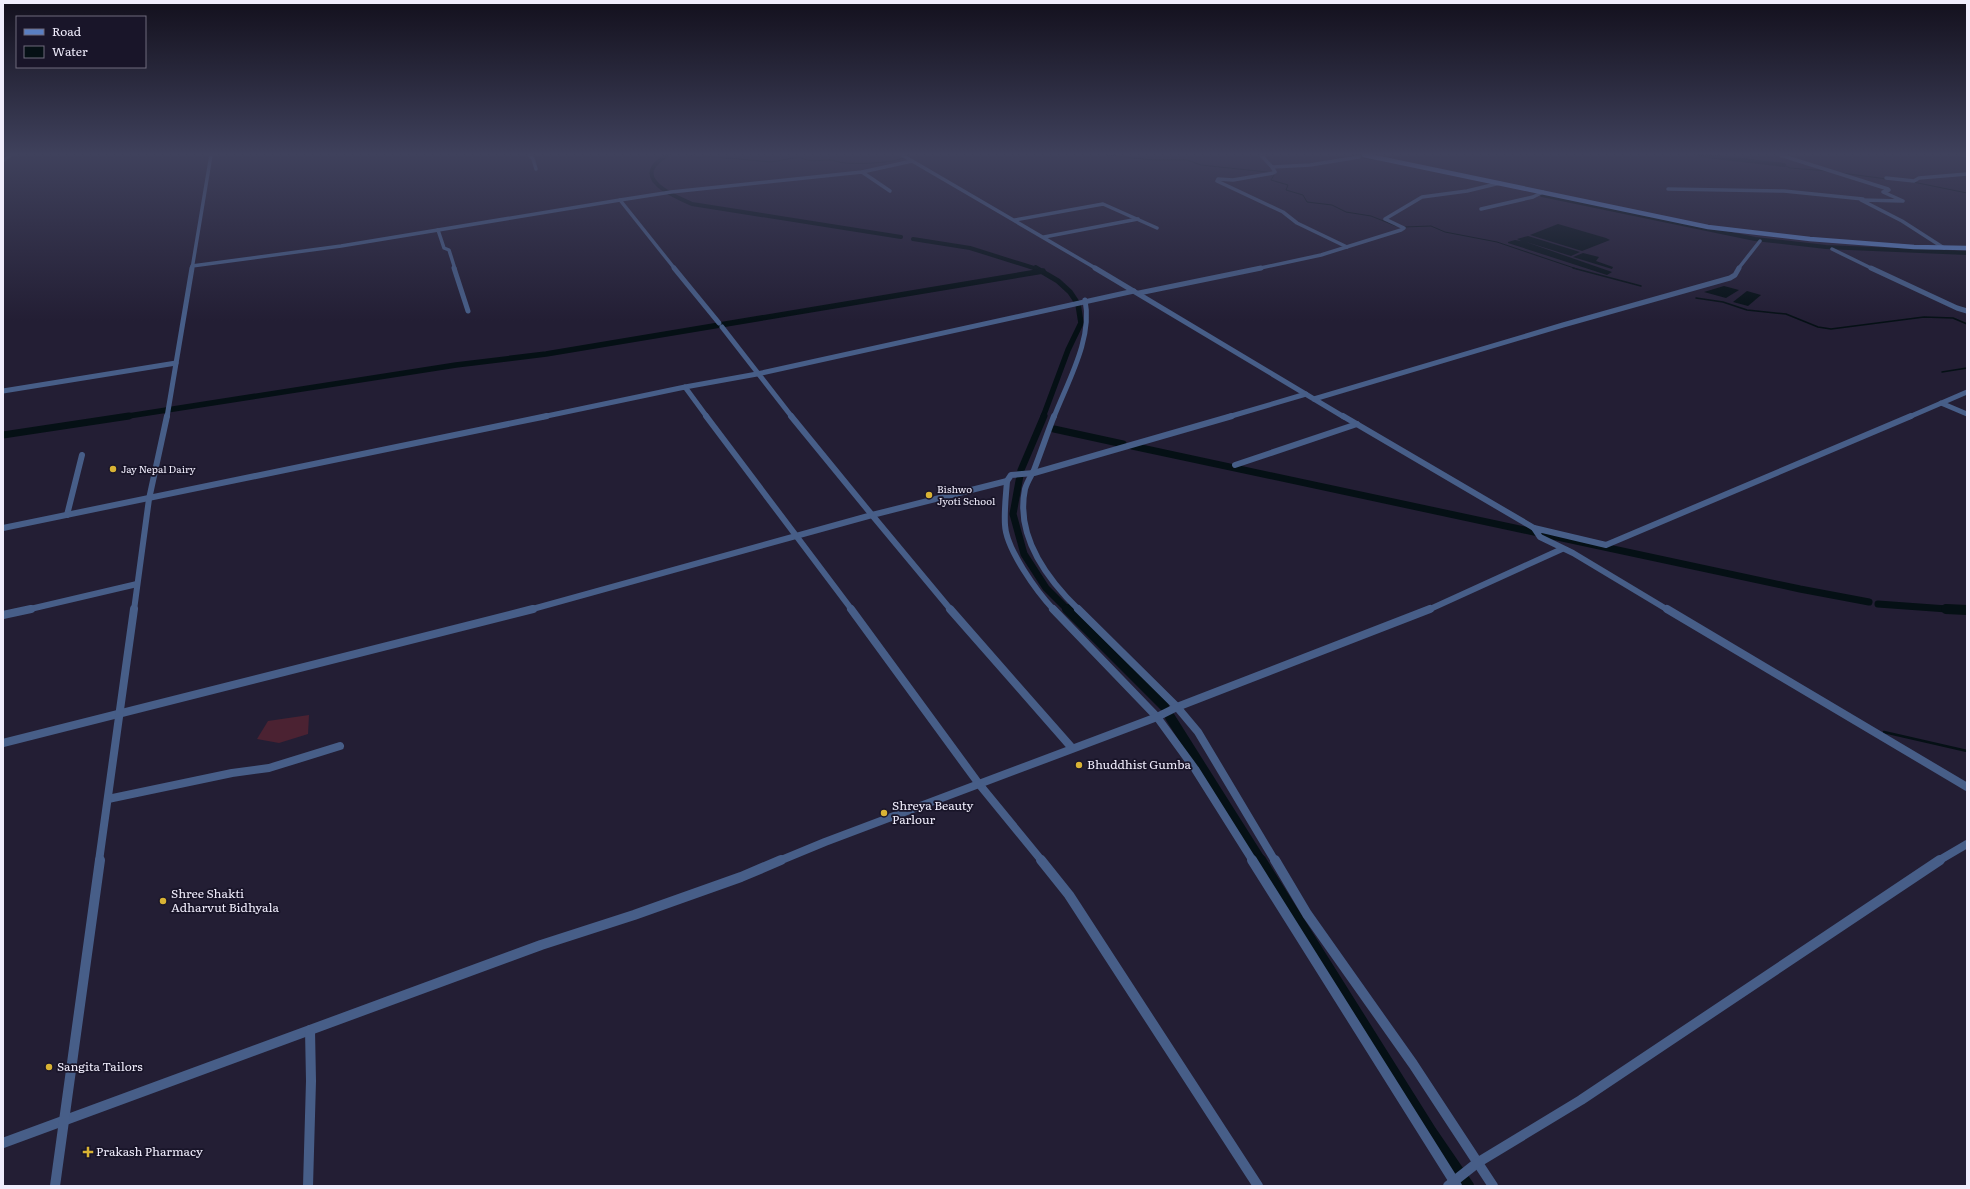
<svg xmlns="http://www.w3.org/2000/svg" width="1970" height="1189" font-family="Literata,serif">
  <rect width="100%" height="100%" fill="#231e34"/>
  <!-- green -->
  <polygon fill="#4b2232" points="309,715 308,734 279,743 257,739 268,721"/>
  <!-- water -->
  <g fill="#051015">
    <polygon points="1558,224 1606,238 1610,240 1582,251 1530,235"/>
    <polygon points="1528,236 1580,252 1571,256 1523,241 1612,272 1607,275 1508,243 1508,242 1515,240 1521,241 1517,239"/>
    <polygon points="1583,253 1599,257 1596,261 1613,267 1612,269 1573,257"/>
    <polygon points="1724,286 1739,290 1726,298 1704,292"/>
    <polygon points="1747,291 1761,295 1748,306 1733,302"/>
  </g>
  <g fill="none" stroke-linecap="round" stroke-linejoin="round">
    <!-- stream-far2 -->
    <g stroke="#051015" stroke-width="1">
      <path d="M 689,155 L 699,158 L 705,156 L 771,162 L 800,157 C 809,163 819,160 830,160 C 835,160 840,163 845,163 C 858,164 899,164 908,155"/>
      <polyline points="1107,155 1153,160 1187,160 1201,165 1267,172 1274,175 1271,180 1288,185 1286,190 1303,195 1307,202 1332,205 1346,212 1371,216 1396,226"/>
      <polyline points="1784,165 1790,168 1828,171"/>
      <polyline points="1841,173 1887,179"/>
      <polyline points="1913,182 1967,193"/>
      <polyline points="1404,227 1431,226 1445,232 1497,242 1577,269"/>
    </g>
    <!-- stream-far1 -->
    <g stroke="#051015" stroke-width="1.5">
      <polyline points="1573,268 1641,286"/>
      <polyline points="1696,298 1723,302 1747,310 1786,314 1818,327 1831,329 1924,317 1953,318 1967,324"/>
      <polyline points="1942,372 1967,368"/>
    </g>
    <!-- stream -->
    <polyline stroke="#051015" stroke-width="2.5" points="1884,732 1967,751"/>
    <!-- canal-far4 -->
    <g stroke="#051015" stroke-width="4">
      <path d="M 667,155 C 662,159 654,163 652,170 C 647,186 681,199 692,204 L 901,237"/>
      <polyline points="1354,155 1372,158"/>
      <polyline points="1699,155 1784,165"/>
      <polyline points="1542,195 1755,239 1826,247 1967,253"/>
      <polyline points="913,239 970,248 1037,269"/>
    </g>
    <!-- canal-far3 -->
    <g stroke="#051015" stroke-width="5.5">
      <polyline points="1036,268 1058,281 1070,292 1078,304 1081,323 1068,350 1043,417"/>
      <polyline points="122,417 456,365 546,354 1043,271"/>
    </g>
    <!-- canal-far2 -->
    <g stroke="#051015" stroke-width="7">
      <polyline points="1044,416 1021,470 1013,514 1024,554 1046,588 1068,610"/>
      <polyline points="1054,429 1123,444"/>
      <polyline points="3,435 129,416"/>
      <polyline points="1132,446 1800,589 1869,602"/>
      <polyline points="1878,604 1961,610"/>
    </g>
    <!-- canal-far1 -->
    <g stroke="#051015" stroke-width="10">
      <polyline points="1067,609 1164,706"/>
      <polyline points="1946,609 1967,610"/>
      <polyline points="1170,717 1261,861"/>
    </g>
    <!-- canal -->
    <polyline stroke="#051015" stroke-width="12" points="1260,860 1431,1132 1468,1186"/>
    <!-- street-far4 -->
    <g stroke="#475e88" stroke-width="3.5">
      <polyline points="529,155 533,159 536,169"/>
      <polyline points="902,155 1097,269"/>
      <polyline points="1261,155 1272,167 1310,165 1359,157"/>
      <polyline points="1780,155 1888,189 1889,190 1883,192 1903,201 1861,200 1902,221 1944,248"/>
      <polyline points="1963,155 1967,155"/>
      <polyline points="3,161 10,155"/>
      <polyline points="1272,167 1275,172 1273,173 1233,180 1218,179 1217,181 1283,212 1297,223 1347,247"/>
      <polyline points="862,172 890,191"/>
      <polyline points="1886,178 1914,181 1919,178 1967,174"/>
      <polyline points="1668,189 1784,191 1863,199"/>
      <polyline points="620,200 671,192 862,172 912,161"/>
      <polyline points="1481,209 1533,197 1543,192"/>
      <polyline points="1015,220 1103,204 1157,228"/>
      <polyline points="438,230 444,248 449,250 455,269"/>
      <polyline points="1044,237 1138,219"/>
      <polyline points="1832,249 1873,269"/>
      <polyline points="192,266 341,246 620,200 675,269"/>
      <polyline points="192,269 211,155"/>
      <polyline points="1256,269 1321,255 1401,230 1404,228 1385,219 1422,197 1467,191 1500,183"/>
      <polyline points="1738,269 1760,241"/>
    </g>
    <!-- street-far3 -->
    <g stroke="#475e88" stroke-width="5">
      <polyline points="454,268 468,311"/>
      <polyline points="674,268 719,323"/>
      <polyline points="1095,268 1344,417"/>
      <polyline points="1871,268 1957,308 1967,311"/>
      <polyline points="1139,293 1261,268"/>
      <polyline points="722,327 792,417"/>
      <polyline points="685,387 757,374 1134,291"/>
      <polyline points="3,391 176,363"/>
      <polyline points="1314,399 1563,325 1730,278 1735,275 1739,268"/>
      <polyline points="1941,403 1967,414"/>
      <polyline points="167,417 192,268"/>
      <polyline points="542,417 685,387 707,417"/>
      <path d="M 1054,417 C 1068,381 1093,338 1085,300"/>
      <polyline points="1228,417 1306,394"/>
      <polyline points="1909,417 1967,392"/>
    </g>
    <!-- street-far2 -->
    <g stroke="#475e88" stroke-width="6">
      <polyline points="706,416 852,610"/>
      <path d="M 1054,416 C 1047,434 1041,452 1034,470 C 1031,476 1027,482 1025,489 C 1015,537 1047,579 1079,610"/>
      <polyline points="1343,416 1534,528"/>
      <polyline points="1235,465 1357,424"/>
      <polyline points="67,515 82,455"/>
      <polyline points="3,528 547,416"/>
      <polyline points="26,610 137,584"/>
      <polyline points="134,610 149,499 167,416"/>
      <polyline points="529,610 872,515 791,416"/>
      <polyline points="951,610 872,515 1007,481"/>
      <path d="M 1054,610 C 1037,592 1006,549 1005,525 C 1004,510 1006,495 1007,481 L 1011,475 L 1034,473 L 1232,416"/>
      <polyline points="1428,610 1562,549"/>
      <polyline points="1668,610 1573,553 1540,537 1534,528 1606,545 1911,416"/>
    </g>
    <!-- street-far1 -->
    <g stroke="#475e88" stroke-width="8">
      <polyline points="851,609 979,784 1042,861"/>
      <polyline points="950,609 1072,748"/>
      <polyline points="1053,609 1157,717 1195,769 1253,861"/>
      <polyline points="1078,609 1177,707 1198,732 1275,861"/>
      <polyline points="1667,609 1967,787"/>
      <polyline points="3,615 31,609"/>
      <polyline points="3,743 533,609"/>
      <polyline points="108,799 232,773 269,768 340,746"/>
      <polyline points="99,861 134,609"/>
      <polyline points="779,861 825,842 1157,717 1177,707 1430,609"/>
      <polyline points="1938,861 1967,844"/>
    </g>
    <!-- street -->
    <g stroke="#475e88" stroke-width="10">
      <polyline points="1041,860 1069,895 1258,1186"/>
      <polyline points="1252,860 1457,1186"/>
      <polyline points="1275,860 1307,914 1413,1064 1493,1186"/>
      <polyline points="3,1143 541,945 634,915 741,877 781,860"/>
      <polyline points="55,1186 100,860"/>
      <polyline points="308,1186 311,1081 310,1030"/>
      <polyline points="1448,1186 1477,1163 1581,1100 1940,860"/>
    </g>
    <!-- secondary -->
    <polyline stroke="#5a7fc2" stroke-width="4.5" points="1364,155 1708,227 1810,239 1914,247 1967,248"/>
  </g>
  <!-- sky -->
  <linearGradient id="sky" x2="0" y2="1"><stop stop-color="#13101d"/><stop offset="0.48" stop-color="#3f415c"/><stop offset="1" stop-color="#3f415c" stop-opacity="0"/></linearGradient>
  <rect width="1970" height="321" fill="url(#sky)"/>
  <!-- markers -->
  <g fill="#d9b334" stroke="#191529" stroke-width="1.5">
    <circle cx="113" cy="469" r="4"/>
    <circle cx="929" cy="495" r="4"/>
    <circle cx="1079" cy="765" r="4"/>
    <circle cx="884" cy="813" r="4"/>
    <circle cx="163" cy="901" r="4"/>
    <circle cx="49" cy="1067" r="4"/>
    <path d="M86 1146h4v4h4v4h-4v4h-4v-4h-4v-4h4z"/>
  </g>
  <g text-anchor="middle" stroke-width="3.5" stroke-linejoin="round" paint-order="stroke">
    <!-- poi labels -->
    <g font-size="10" fill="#f0edfc" stroke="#191529" text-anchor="start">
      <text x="121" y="473">Jay Nepal Dairy</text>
      <text x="937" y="493">Bishwo<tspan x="937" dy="12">Jyoti School</tspan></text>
    </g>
    <!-- near-poi labels -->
    <g font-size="12" fill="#f0edfc" stroke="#191529" text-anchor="start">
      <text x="1087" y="769">Bhuddhist Gumba</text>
      <text x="892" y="810">Shreya Beauty<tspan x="892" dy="14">Parlour</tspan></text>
      <text x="171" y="898">Shree Shakti<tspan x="171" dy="14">Adharvut Bidhyala</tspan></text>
      <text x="57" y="1071">Sangita Tailors</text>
      <text x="96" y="1156">Prakash Pharmacy</text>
    </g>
  </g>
  <!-- border -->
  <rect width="1970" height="1189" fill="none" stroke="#f0edfc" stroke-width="8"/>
  <!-- legend -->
  <rect x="16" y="16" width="130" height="52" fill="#191529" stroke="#6f6b7d"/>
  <rect x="24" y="29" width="20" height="6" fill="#5a7fc2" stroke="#6f6b7d"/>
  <text x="52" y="36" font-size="12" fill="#f0edfc">Road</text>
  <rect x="24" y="46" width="20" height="12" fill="#051015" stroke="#6f6b7d"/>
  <text x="52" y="56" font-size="12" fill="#f0edfc">Water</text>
</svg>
